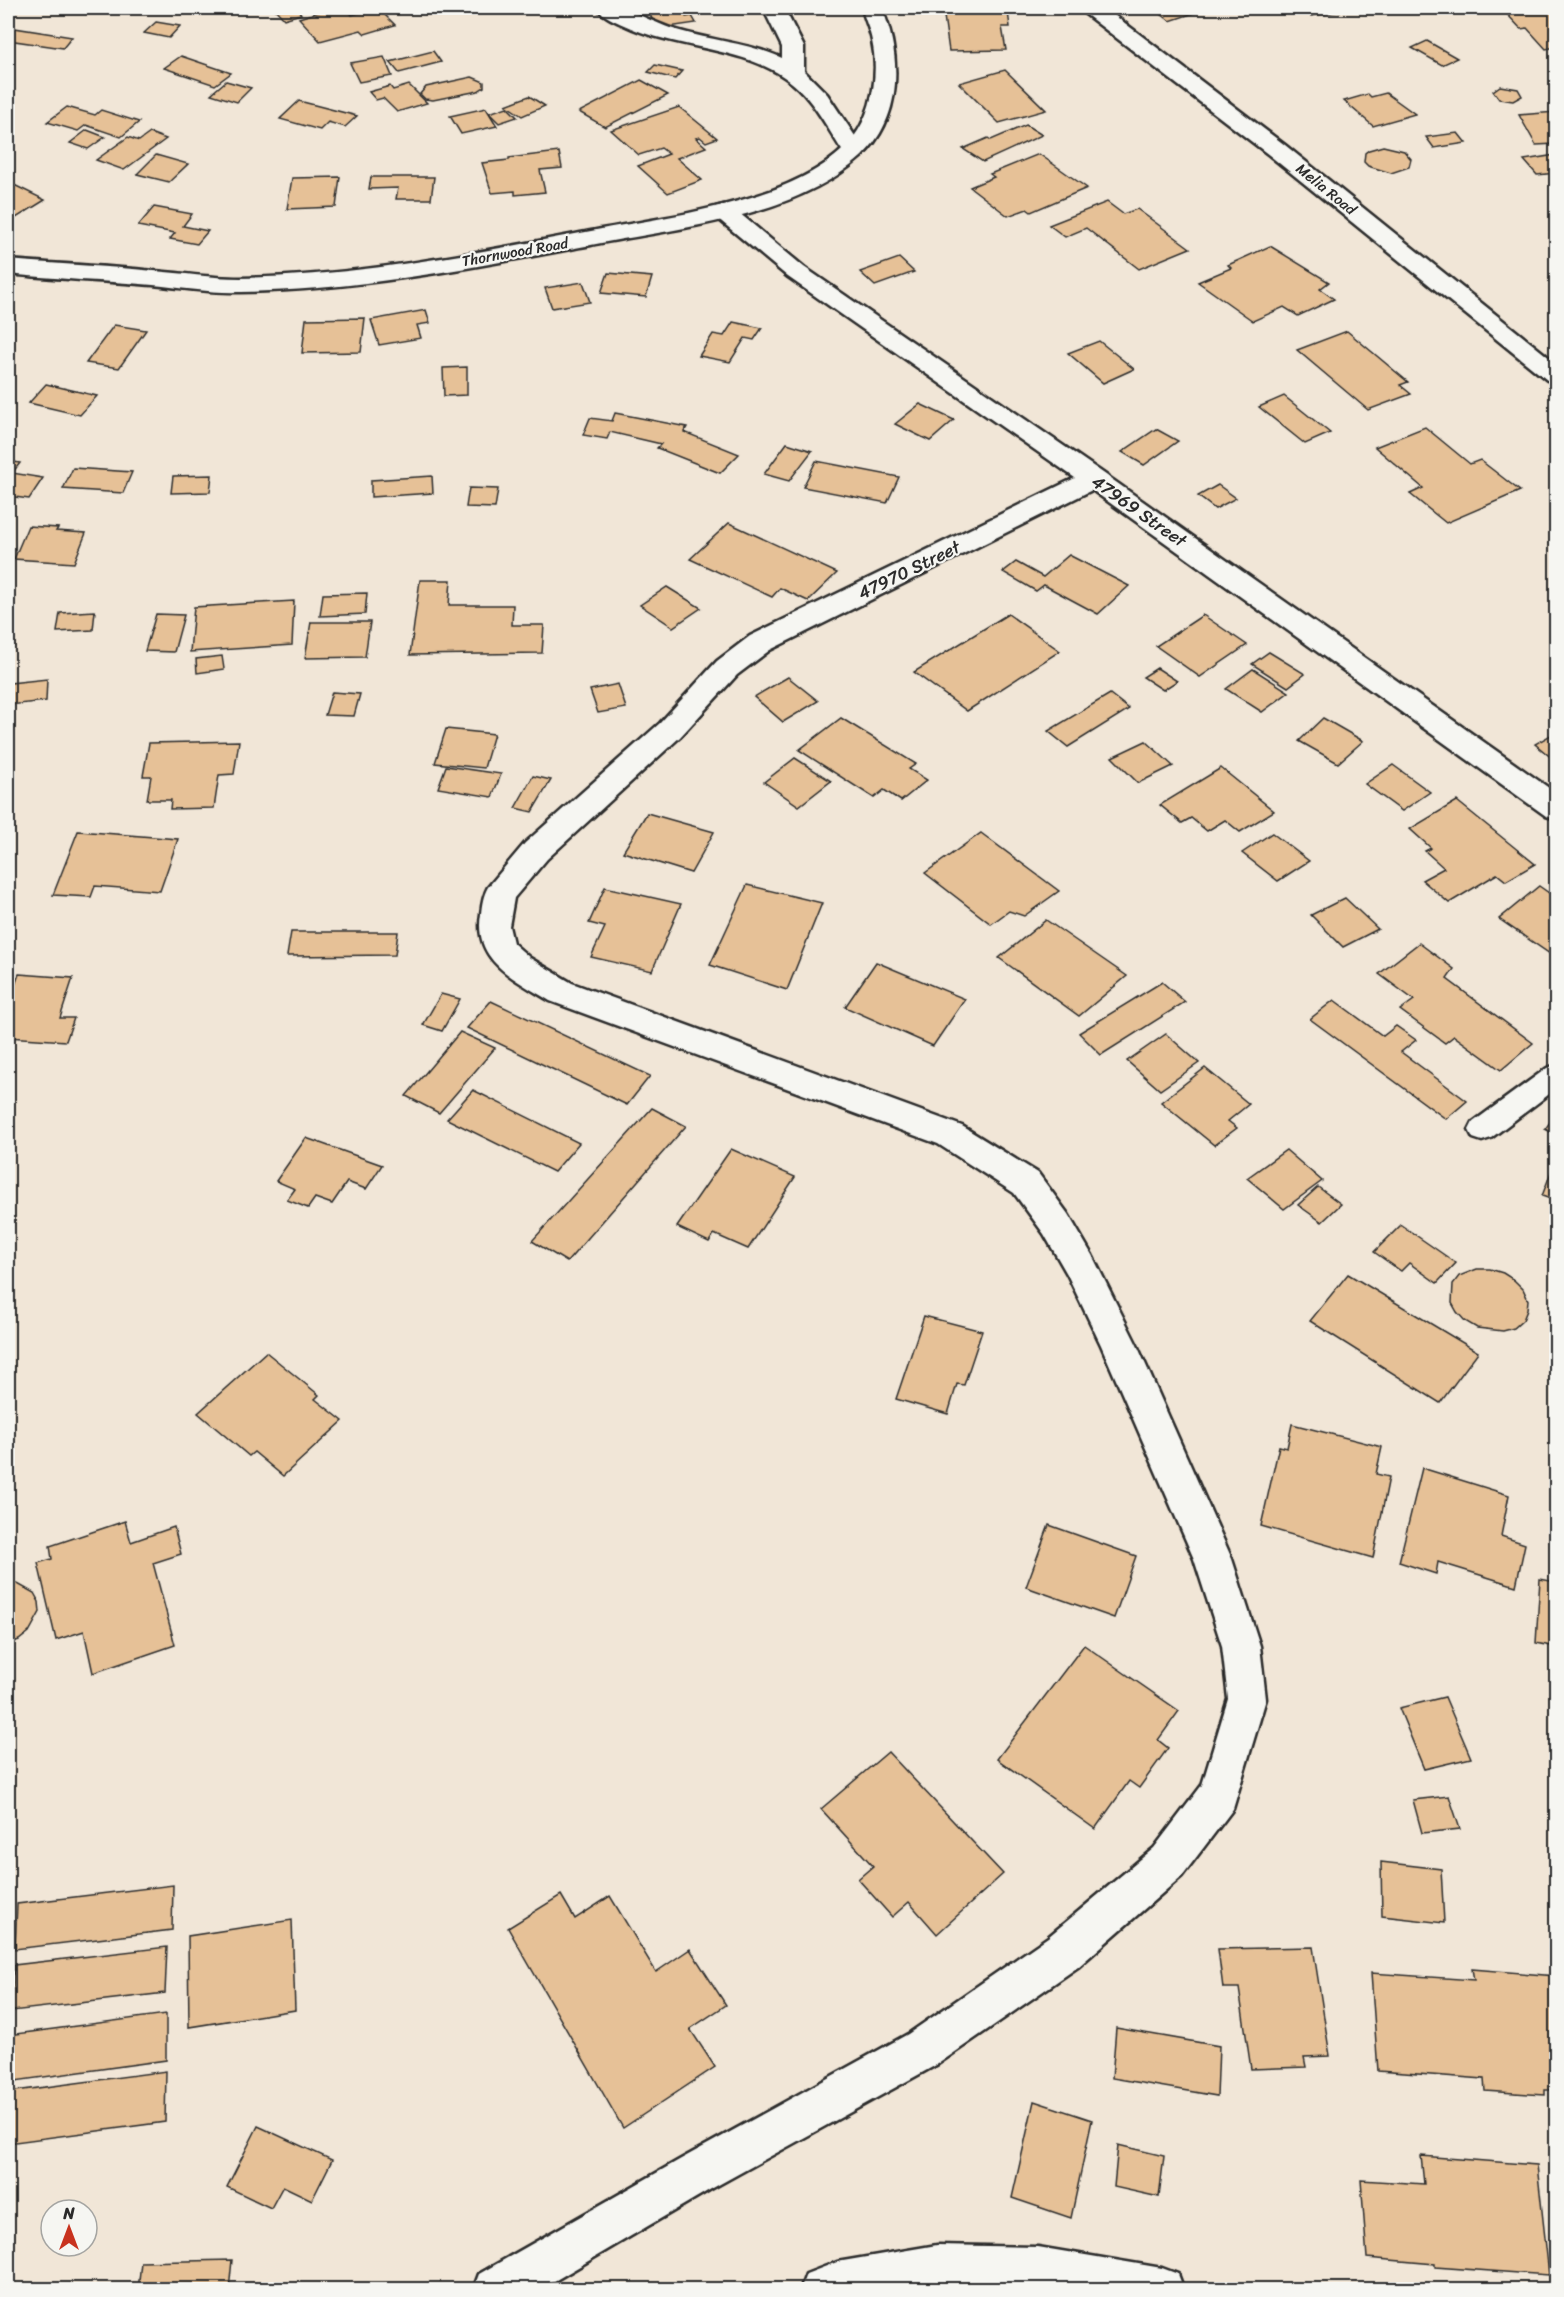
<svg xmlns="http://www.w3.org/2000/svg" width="1564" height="2297" font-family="Sriracha,sans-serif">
  <rect width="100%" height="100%" fill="#f1e6d7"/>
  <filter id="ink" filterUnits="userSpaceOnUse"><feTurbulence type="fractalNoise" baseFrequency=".0167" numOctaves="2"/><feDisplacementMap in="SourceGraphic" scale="12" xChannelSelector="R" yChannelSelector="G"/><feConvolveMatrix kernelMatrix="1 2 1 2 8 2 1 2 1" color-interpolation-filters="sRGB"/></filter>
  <g filter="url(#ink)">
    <!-- building -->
    <g fill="#e6c197" stroke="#2b2b2b" stroke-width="1.5">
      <polygon points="274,8 312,8 299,11 301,14 284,19"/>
      <polygon points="315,8 346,8 352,15 378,8 395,25 365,34 361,30 320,41 299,18 319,12"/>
      <polygon points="647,8 677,8 678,11 683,10 686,17 692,16 696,23 662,28 659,22 654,23"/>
      <polygon points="1000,8 1000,12 1008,12 1010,27 1002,27 1006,50 949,51 943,9"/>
      <polygon points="1153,8 1209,8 1170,21"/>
      <polygon points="1303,8 1358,8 1311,16"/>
      <polygon points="1546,8 1556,8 1556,47 1546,49 1527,28 1521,29 1507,14"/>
      <polygon points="156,22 180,26 169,38 144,33"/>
      <polygon points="8,28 8,27 72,37 63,48 8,40"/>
      <polygon points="1427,41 1457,58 1442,65 1412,48"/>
      <polygon points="433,51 441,62 399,73 390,62"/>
      <polygon points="181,56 231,73 215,85 164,68"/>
      <polygon points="384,57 392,76 359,82 350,63"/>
      <polygon points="655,65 682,71 675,79 648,72"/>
      <polygon points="1005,70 1046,110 999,123 959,83"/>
      <polygon points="472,77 484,82 484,87 478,91 433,100 425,99 420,94 426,87"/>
      <polygon points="641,80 668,95 605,127 579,112"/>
      <polygon points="226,81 251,88 237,102 211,94"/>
      <polygon points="409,85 427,103 397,112 383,98 376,100 369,92 390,86 393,90"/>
      <polygon points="1500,86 1518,89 1522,96 1513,101 1499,99 1493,91"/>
      <polygon points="1386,93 1415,114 1373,126 1344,101 1368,94 1371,97"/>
      <polygon points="529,96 545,106 522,116 506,105"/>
      <polygon points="299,101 357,116 345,127 328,122 320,130 280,119"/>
      <polygon points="67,107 95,115 101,110 139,122 121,137 86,125 78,131 47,122"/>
      <polygon points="507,107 517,117 499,123 489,113"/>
      <polygon points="679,107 717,138 706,142 700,137 696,138 706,147 677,158 702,180 668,193 638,166 669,154 661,148 639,155 611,130"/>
      <polygon points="486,108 497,126 461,134 450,116"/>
      <polygon points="1556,112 1556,144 1536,145 1519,115"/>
      <polygon points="1026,125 1042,135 983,162 963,149 988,138 991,140"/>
      <polygon points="87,130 105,137 88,149 70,143"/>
      <polygon points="150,133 166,139 124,170 96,160 128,137 139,141"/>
      <polygon points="1458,133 1466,143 1434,148 1426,137"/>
      <polygon points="1383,146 1404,151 1411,159 1409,167 1391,173 1368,166 1364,162 1365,153 1369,150"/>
      <polygon points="559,152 562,168 540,170 545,192 515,195 515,191 492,193 482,163 509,160 509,158"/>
      <polygon points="1039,154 1087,188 1031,212 1027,209 1008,216 970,187 994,177 990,174"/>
      <polygon points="156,155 188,164 169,182 137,174"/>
      <polygon points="1556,155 1556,173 1537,175 1524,160"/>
      <polygon points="340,177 336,207 287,209 292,178"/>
      <polygon points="371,177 434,177 431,199 396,199 398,188 369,189"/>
      <polygon points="8,182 45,200 8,223"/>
      <polygon points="1107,202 1123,214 1137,209 1190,248 1139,269 1086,228 1065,237 1049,225"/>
      <polygon points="154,207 192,214 183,226 208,231 197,244 170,239 175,233 138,226"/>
      <polygon points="1270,246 1329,282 1320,289 1334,299 1298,316 1284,307 1253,321 1198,282 1231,268 1228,265"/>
      <polygon points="899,258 914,272 875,286 860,272"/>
      <polygon points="608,273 652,277 646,297 601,293"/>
      <polygon points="583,282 590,302 552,308 545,288"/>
      <polygon points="426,310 430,323 417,325 421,338 379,345 371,320"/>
      <polygon points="365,318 361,352 302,353 306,319"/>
      <polygon points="733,322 762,328 754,340 745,338 730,362 699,356 713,334 724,336"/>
      <polygon points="114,325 146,330 119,368 86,363"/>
      <polygon points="1347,331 1408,382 1400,385 1411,394 1368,410 1297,350"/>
      <polygon points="1099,341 1134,369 1103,383 1068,353"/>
      <polygon points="467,367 467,395 444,396 443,368"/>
      <polygon points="46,384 97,396 80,415 29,403"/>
      <polygon points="1284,396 1330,433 1305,444 1259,407"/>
      <polygon points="920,404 954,420 930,441 895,424"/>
      <polygon points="615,413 687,427 684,432 739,454 720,473 657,448 661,444 610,432 607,439 583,435 590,418 612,421"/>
      <polygon points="1425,427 1470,464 1480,460 1520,491 1446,523 1410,494 1423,488 1375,447"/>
      <polygon points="1156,429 1178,441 1144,465 1122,452"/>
      <polygon points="787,443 812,451 789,481 764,474"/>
      <polygon points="8,461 20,463 12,473 43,478 29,499 8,496"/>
      <polygon points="816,461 899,477 887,503 803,487"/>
      <polygon points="73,468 132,472 123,493 63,489"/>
      <polygon points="212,475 210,492 171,493 173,476"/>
      <polygon points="432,476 433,493 371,497 371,480"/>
      <polygon points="1218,485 1236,498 1215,509 1198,496"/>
      <polygon points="469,488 498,489 495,508 466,507"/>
      <polygon points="729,523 837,573 808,601 780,588 772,597 690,559"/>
      <polygon points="28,526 58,528 56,531 86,533 74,563 14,559"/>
      <polygon points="1069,555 1129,586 1098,614 1044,585 1036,591 1003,572 1016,562 1043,577"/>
      <polygon points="420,580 451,580 449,605 513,605 512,625 544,625 542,653 410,655"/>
      <polygon points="667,587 701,608 673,627 640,605"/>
      <polygon points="367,593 365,614 320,616 323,594"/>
      <polygon points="294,601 292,645 190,652 194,607"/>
      <polygon points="95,611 93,630 57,632 60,613"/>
      <polygon points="156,614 184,615 174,652 145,651"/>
      <polygon points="1008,614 1060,651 967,711 914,672"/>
      <polygon points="1203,615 1247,645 1200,677 1156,646"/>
      <polygon points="311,622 370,622 365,657 305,658"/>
      <polygon points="1269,652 1305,674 1288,687 1252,664"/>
      <polygon points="222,656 224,669 197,673 196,659"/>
      <polygon points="1157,668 1177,681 1163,690 1143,677"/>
      <polygon points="1253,669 1289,692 1262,712 1226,689"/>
      <polygon points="788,677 818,701 783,722 754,697"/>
      <polygon points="47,679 46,701 9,705 10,683"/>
      <polygon points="618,684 626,708 598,713 590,690"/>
      <polygon points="332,692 360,694 354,716 325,715"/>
      <polygon points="1110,694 1129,709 1068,747 1048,731"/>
      <polygon points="841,718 916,764 909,769 927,780 901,801 884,790 874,798 799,750"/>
      <polygon points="1323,718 1363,741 1338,763 1299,741"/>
      <polygon points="446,729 494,734 484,768 435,763"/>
      <polygon points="1556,732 1556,757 1553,759 1535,744"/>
      <polygon points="239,741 234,774 219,775 214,808 170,809 171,800 147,800 151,776 143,776 149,743"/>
      <polygon points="1146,741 1173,766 1138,783 1112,757"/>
      <polygon points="795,758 831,781 799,806 764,782"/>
      <polygon points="1393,765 1430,792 1402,811 1365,784"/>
      <polygon points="446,766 501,774 492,797 438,788"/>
      <polygon points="1221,768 1274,811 1240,832 1225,820 1207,831 1191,818 1182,823 1160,805"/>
      <polygon points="533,776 551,780 532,812 515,808"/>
      <polygon points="1457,801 1535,864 1506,881 1497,874 1449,903 1422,880 1444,868 1425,851 1431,848 1410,829"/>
      <polygon points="647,813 714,832 691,873 623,852"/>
      <polygon points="78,831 178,839 160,891 95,886 91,897 53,895"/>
      <polygon points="981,833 1059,891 1024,916 1009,911 991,924 925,873"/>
      <polygon points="1272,833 1309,861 1278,881 1242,853"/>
      <polygon points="747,885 822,903 787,990 710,965"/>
      <polygon points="1539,886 1556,898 1556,958 1499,919"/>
      <polygon points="605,887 681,904 652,971 591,957 605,927 589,923"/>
      <polygon points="1345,898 1378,929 1343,947 1311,915"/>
      <polygon points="1046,920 1127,976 1079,1016 999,958"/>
      <polygon points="291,932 398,932 395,955 287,956"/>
      <polygon points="1419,943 1454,969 1447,979 1533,1043 1501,1070 1454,1036 1445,1043 1400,1010 1414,1000 1379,974"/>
      <polygon points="876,962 965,999 933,1046 845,1007"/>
      <polygon points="19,974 73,978 60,1018 74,1018 66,1041 8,1037 8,1005"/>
      <polygon points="1162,982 1185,1002 1101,1055 1079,1033"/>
      <polygon points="441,994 460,999 442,1031 423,1025"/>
      <polygon points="1334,1000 1383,1036 1396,1026 1416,1040 1401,1052 1467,1101 1446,1119 1310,1019"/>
      <polygon points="491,1001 650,1076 627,1105 467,1028"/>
      <polygon points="460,1032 495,1048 439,1113 406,1096"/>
      <polygon points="1166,1034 1199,1063 1160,1090 1127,1061"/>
      <polygon points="1205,1068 1249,1104 1228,1121 1237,1128 1214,1145 1161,1102"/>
      <polygon points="473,1090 579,1143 554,1172 447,1119"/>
      <polygon points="652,1108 686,1126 567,1262 532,1241"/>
      <polygon points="1556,1114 1556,1135 1545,1129"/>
      <polygon points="306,1138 382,1165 366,1189 347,1182 332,1204 315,1198 308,1208 287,1200 295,1189 276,1181"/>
      <polygon points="731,1149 795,1177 748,1249 714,1234 709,1242 677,1227"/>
      <polygon points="1286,1150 1322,1181 1284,1209 1247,1178"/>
      <polygon points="1556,1159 1556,1201 1542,1196"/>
      <polygon points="1318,1187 1341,1204 1322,1222 1298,1205"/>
      <polygon points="1401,1225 1456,1263 1437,1283 1409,1263 1401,1271 1374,1252"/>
      <polygon points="1477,1269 1490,1269 1503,1273 1514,1280 1523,1289 1528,1300 1527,1310 1523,1320 1514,1328 1503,1331 1477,1328 1465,1321 1457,1312 1452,1303 1453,1284 1459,1276"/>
      <polygon points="1348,1274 1478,1352 1440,1403 1310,1321"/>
      <polygon points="924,1316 982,1331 964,1385 957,1384 948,1414 896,1399"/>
      <polygon points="266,1352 319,1395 315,1399 343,1421 283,1476 254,1452 249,1456 198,1413"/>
      <polygon points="1292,1424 1382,1447 1376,1474 1389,1477 1373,1558 1261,1526 1279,1446 1287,1448"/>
      <polygon points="1422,1468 1509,1495 1501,1536 1525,1544 1516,1586 1438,1562 1436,1574 1399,1562"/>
      <polygon points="125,1521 131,1542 174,1527 181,1554 153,1563 175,1645 93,1673 84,1631 56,1640 38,1563 52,1559 50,1546"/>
      <polygon points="1049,1525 1136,1556 1114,1618 1026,1587"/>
      <polygon points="1540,1579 1556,1582 1556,1647 1536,1643"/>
      <polygon points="8,1583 16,1583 34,1593 39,1602 40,1612 29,1632 19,1640 8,1644"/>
      <polygon points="1084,1645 1179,1711 1158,1740 1168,1748 1139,1788 1129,1781 1095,1829 997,1759"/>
      <polygon points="1445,1697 1471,1758 1424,1769 1399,1708"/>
      <polygon points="888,1752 1003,1874 937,1934 909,1902 892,1917 858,1879 873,1866 821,1809"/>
      <polygon points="1449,1796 1460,1829 1422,1833 1413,1800"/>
      <polygon points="1381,1862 1441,1869 1444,1923 1382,1916"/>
      <polygon points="173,1885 172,1930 15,1949 17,1904"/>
      <polygon points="561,1895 575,1919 610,1896 656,1972 690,1949 726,2005 690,2029 715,2067 623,2128 508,1928"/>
      <polygon points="292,1920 295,2010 189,2027 188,1936"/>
      <polygon points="167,1947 165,1993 12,2011 14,1965"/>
      <polygon points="1313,1947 1330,2056 1304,2057 1306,2067 1251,2069 1239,1988 1223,1988 1218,1949"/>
      <polygon points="1472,1969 1556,1976 1556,2090 1545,2090 1545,2095 1485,2091 1484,2079 1378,2071 1371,1973 1474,1980"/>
      <polygon points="166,2014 166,2060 8,2082 9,2035"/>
      <polygon points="1116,2028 1219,2046 1217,2096 1112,2078"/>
      <polygon points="166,2071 165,2122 8,2143 8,2092"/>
      <polygon points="1034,2101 1092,2120 1071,2218 1012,2198"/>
      <polygon points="258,2126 332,2160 312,2200 283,2186 271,2208 227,2187"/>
      <polygon points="1118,2145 1164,2156 1159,2197 1114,2187"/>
      <polygon points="1421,2156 1537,2165 1549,2275 1435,2267 1435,2264 1367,2258 1361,2180 1424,2184"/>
      <polygon points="232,2260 229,2290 138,2290 141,2262"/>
    </g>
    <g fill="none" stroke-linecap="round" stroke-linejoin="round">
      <!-- service casing -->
      <g stroke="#2b2b2b" stroke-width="5">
        <polygon id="service" points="1556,1065 1556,1089 1491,1138 1482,1141 1473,1138 1469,1130 1473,1122 1547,1068"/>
      </g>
      <!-- minor casing -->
      <g stroke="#2b2b2b" stroke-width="5">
        <g id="minor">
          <path d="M 597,8 C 628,4 650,23 680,31 C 714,41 749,43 782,58 L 782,47 L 763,8 L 784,8 L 804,47 L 804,71 L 827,94 L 865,151 L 862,156 L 854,158 L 846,156 C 827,129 813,96 784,77 C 739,46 674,49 624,25 C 615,21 603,16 597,8 Z"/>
          <polygon points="1082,8 1105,8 1285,145 1556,363 1556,383 1547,380 1269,155 1084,13"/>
          <path d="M 724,205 L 732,207 L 804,267 L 1103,473 L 1556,793 L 1556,819 L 1546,816 L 1092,490 L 770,650 L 737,675 L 680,737 L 547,859 L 514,898 L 509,926 L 513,943 L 530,958 L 572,983 L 962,1126 L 1038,1173 L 1068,1214 L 1092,1255 L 1137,1345 L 1232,1559 L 1260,1646 L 1266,1699 L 1233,1809 L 1182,1876 L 1078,1967 L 938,2064 L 711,2189 L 539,2290 L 473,2290 L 479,2274 L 681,2159 L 908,2034 L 1048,1937 L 1154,1848 L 1202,1785 L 1228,1699 L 1222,1646 L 1194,1559 L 1101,1345 L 1067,1274 L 1044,1234 L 1014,1193 L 938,1144 L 550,1001 C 515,979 473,962 481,914 C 482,904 483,896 488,887 L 525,843 L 660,723 L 717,661 L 750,636 L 1075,478 L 788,277 L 716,217 L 712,212 L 716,207 Z"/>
          <polygon points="937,2245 1038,2247 1162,2268 1178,2274 1184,2290 800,2290 806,2274 837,2262"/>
        </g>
      </g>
      <!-- tertiary casing -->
      <g stroke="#2b2b2b" stroke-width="5">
        <path id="tertiary" d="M 862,8 L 882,8 C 902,57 903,118 861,157 C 793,218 677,228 591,245 C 475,267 360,290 241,292 C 211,293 182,288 153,285 C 104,281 56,279 8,274 L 8,260 C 57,264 106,266 154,271 C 183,273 211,278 240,278 C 359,276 475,253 591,231 C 667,216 803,202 853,138 C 873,112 879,72 872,41 C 870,30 864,18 862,8 Z"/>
      </g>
      <!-- service -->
      <use href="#service" fill="#f6f6f2" fill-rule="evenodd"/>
      <!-- minor -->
      <use href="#minor" fill="#f6f6f2" fill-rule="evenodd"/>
      <!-- tertiary -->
      <use href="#tertiary" fill="#f6f6f2" fill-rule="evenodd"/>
    </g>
  </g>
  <g text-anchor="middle" stroke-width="4.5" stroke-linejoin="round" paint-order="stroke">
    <!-- far-street labels -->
    <g font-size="15" fill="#2b2b2b" stroke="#f6f6f2">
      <text transform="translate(1326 189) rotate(39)" y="5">Melia Road</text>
      <text transform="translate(515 252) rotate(-10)" y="5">Thornwood Road</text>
    </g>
    <!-- street labels -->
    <g font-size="18" fill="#2b2b2b" stroke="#f6f6f2">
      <text transform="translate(1139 511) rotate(35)" y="6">47969 Street</text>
      <text transform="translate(909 570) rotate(-26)" y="6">47970 Street</text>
    </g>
  </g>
  <!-- margin -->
  <rect width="1564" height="2297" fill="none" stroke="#f6f6f2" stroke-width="30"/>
  <rect x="15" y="15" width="1534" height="2267" fill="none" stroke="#2b2b2b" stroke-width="2" filter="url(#ink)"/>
  <!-- north arrow -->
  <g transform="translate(69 2228)"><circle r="28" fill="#f6f6f2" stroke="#a5a5a2" stroke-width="1.5"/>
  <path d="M0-4.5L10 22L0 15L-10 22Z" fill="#c8321e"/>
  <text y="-9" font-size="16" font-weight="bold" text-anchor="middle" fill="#2b2b2b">N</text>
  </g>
</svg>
